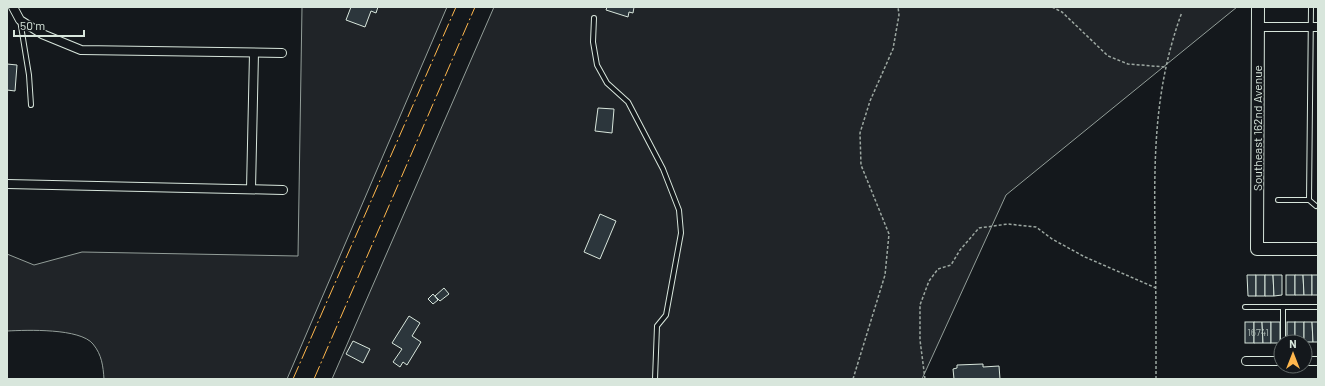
<svg xmlns="http://www.w3.org/2000/svg" width="1325" height="386" font-family="Barlow,sans-serif">
  <rect width="100%" height="100%" fill="#14181c"/>
  <!-- green -->
  <g fill="#202428" stroke="#939e99">
    <path d="M 302,7 L 447,7 L 287,379 L 104,379 C 103,366 102,355 93,344 C 80,328 27,330 7,331 L 7,254 L 34,265 L 82,252 L 298,256 Z"/>
    <polygon points="494,7 1237,7 1006,195 922,379 332,379"/>
  </g>
  <!-- building -->
  <g fill="#2c363c" stroke="#d8e6dc">
    <polygon points="351,7 378,7 376,13 371,11 365,27 346,20"/>
    <polygon points="607,7 634,7 633,13 629,12 628,17 606,10"/>
    <polygon points="7,64 17,65 15,91 7,90"/>
    <polygon points="598,108 614,109 612,133 595,131"/>
    <polygon points="600,214 616,221 600,259 584,252"/>
    <polygon points="1247,275 1256,275 1256,296 1248,296"/>
    <rect x="1256" y="275" width="9" height="21"/>
    <polygon points="1265,275 1273,275 1274,296 1265,296"/>
    <polygon points="1273,275 1282,275 1282,295 1274,296"/>
    <rect x="1286" y="275" width="9" height="20"/>
    <polygon points="1295,275 1303,275 1304,295 1295,295"/>
    <polygon points="1303,275 1312,275 1312,295 1304,295"/>
    <rect x="1312" y="275" width="6" height="20"/>
    <polygon points="444,288 449,294 440,301 435,296"/>
    <polygon points="433,294 438,300 433,304 428,299"/>
    <polygon points="409,316 420,323 412,336 421,342 407,365 403,362 400,367 393,362 402,349 392,343"/>
    <rect x="1245" y="322" width="9" height="21"/>
    <polygon points="1254,322 1262,322 1263,343 1254,343"/>
    <polygon points="1262,322 1271,322 1271,343 1263,343"/>
    <rect x="1271" y="322" width="9" height="21"/>
    <rect x="1287" y="322" width="8" height="20"/>
    <rect x="1295" y="322" width="9" height="20"/>
    <polygon points="1304,322 1312,322 1313,342 1304,342"/>
    <polygon points="1312,322 1318,322 1318,342 1313,342"/>
    <polygon points="353,341 370,349 363,363 346,354"/>
    <polygon points="983,364 983,367 999,366 1000,379 954,379 953,369 957,368 957,365"/>
  </g>
  <g fill="none" stroke-linecap="round" stroke-linejoin="round">
    <!-- lane casing -->
    <g stroke="#d8e6dc" stroke-width="6">
      <g id="lane">
        <polyline points="594,18 593,42 597,65 607,83 628,102 663,169 679,210 681,233 666,315 657,326 655,379"/>
        <polyline points="20,20 29,75 31,105"/>
        <polyline points="1278,200 1309,200 1316,206"/>
        <polyline points="1309,200 1311,7"/>
        <polyline points="1245,307 1318,307"/>
        <polyline points="1283,307 1283,342"/>
      </g>
    </g>
    <!-- street casing -->
    <g stroke="#d8e6dc" stroke-width="10">
      <g id="street">
        <polyline points="13,7 20,20 42,34 81,50 282,53"/>
        <polyline points="1258,27 1318,27"/>
        <polyline points="7,184 283,190"/>
        <polyline points="251,189 254,53"/>
        <polyline points="1246,361 1281,361"/>
        <polyline points="1305,361 1318,361"/>
      </g>
    </g>
    <!-- secondary casing -->
    <g stroke="#d8e6dc" stroke-width="14">
      <polyline id="secondary" points="1258,7 1257,249 1318,249"/>
    </g>
    <!-- path -->
    <g stroke="#9da8a2" stroke-width="1.5" stroke-dasharray="3 2" stroke-linecap="butt">
      <polyline points="1052,7 1062,12 1108,56 1128,64 1165,67"/>
      <polyline points="853,379 885,275 889,234 861,165 860,133 870,101 893,49 899,15 898,7"/>
      <polyline points="925,379 920,340 920,305 929,281 938,269 951,265 960,250 979,228 1008,224 1036,227 1052,239 1085,257 1156,288"/>
      <path d="M 1156,379 C 1156,331 1156,284 1155,236 C 1154,157 1154,88 1182,12"/>
    </g>
    <!-- lane -->
    <use href="#lane" stroke="#14181c" stroke-width="4"/>
    <!-- street -->
    <use href="#street" stroke="#14181c" stroke-width="8"/>
    <!-- secondary -->
    <use href="#secondary" stroke="#14181c" stroke-width="12"/>
    <!-- power -->
    <g stroke="#ffb74d" stroke-width="1" stroke-dasharray="14 3 2 3" stroke-linecap="butt">
      <polyline points="293,379 456,7"/>
      <polyline points="314,379 475,7"/>
    </g>
  </g>
  <g text-anchor="middle" stroke-width="3" stroke-linejoin="round" paint-order="stroke">
    <!-- number labels -->
    <g font-size="10" fill="#adbab4">
      <text x="1258" y="336">16741</text>
    </g>
    <!-- street labels -->
    <g font-size="12" fill="#d8e6dc" stroke="#14181c">
      <text transform="translate(1258 128) rotate(-90)" y="4">Southeast 162nd Avenue</text>
    </g>
  </g>
  <!-- border -->
  <rect width="1325" height="386" fill="none" stroke="#d8e6dc" stroke-width="16"/>
  <!-- north arrow -->
  <g transform="translate(1293 354)"><circle r="19" fill="#14181c" stroke="#626a69"/>
  <path d="M0-3L7 15L0 10L-7 15Z" fill="#ffb74d"/>
  <text y="-6" font-size="11" font-weight="bold" text-anchor="middle" fill="#d8e6dc">N</text>
  </g>
  <!-- scale -->
  <path d="M14 30v6h70v-6" fill="none" stroke="#d8e6dc" stroke-width="2"/>
  <text x="20" y="30" font-size="12" fill="#d8e6dc" stroke="#14181c" stroke-width="3" paint-order="stroke">50 m</text>
</svg>
